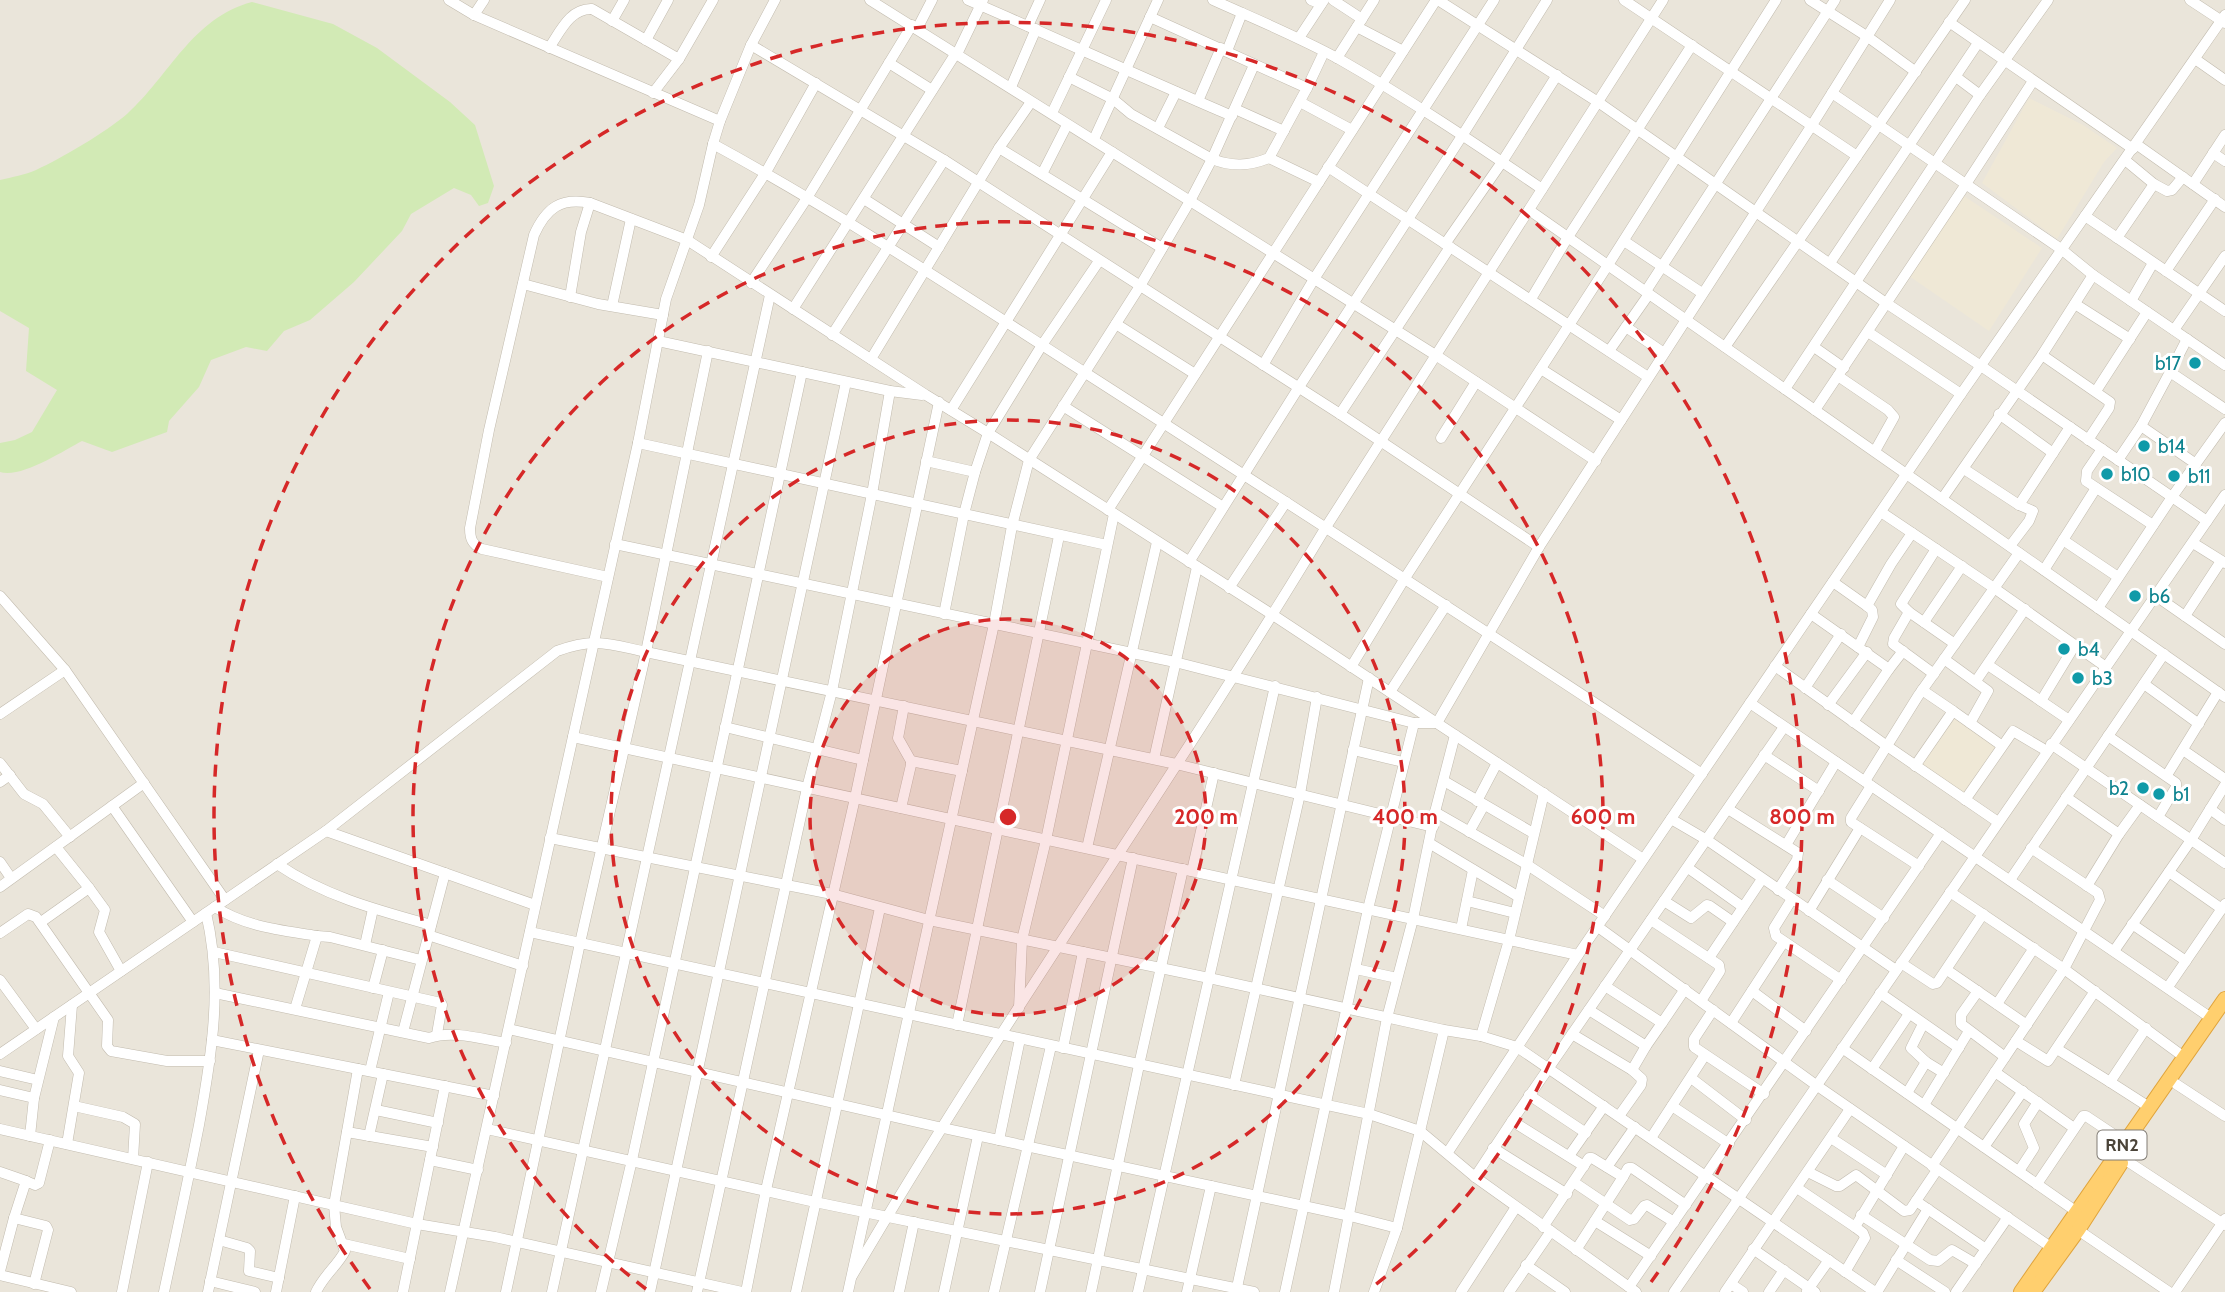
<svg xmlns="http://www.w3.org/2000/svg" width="2225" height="1292" font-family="Cabin,sans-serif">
  <rect width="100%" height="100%" fill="#f6f3ec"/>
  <!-- residential -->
  <rect fill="#eae5da" x="0" y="0" width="2225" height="1292"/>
  <!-- education -->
  <g fill="#efe8d6">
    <polygon points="2029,98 2083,125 2117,148 2104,162 2057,239 1982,183"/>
    <polygon points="1961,194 2042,248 1989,331 1909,276"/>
    <polygon points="1953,714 1999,747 1964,796 1918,763"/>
  </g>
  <!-- green -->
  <path fill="#d2eab5" d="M 252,2 L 333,24 L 377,48 L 450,102 L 475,125 L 494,186 L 488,203 L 479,206 L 471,195 L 454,188 L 411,214 L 402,231 L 354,282 L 310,320 L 284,331 L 267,351 L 246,347 L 211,360 L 199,387 L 169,421 L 167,432 L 112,452 L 82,441 C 63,451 20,479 0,472 L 0,443 L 15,440 L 32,432 L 57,390 L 26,371 L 29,328 L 0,311 L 0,180 C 12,177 25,175 36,170 C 62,158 106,132 127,114 C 170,75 192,18 252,2 Z"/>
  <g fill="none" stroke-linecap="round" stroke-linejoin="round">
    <!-- minor casing -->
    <g stroke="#c2bbae" stroke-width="11">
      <g id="minor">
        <polyline points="449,0 474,15 720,121"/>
        <polyline points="870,0 1437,356 1596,461"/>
        <path d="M 968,0 C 1056,38 1143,78 1232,116"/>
        <path d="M 1213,0 C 1255,19 1299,37 1339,59 C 1409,99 1476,144 1542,189"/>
        <polyline points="1311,0 1321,4"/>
        <polyline points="1333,0 1362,19"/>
        <polyline points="1438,0 1598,102 1886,303 1981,366 2207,521"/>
        <polyline points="1624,0 1857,156"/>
        <polyline points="1810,0 1868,37 1916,72"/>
        <polyline points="2190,0 2225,23"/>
        <polyline points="474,15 484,0"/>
        <polyline points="1150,17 1307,88 1269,158 1319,182"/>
        <polyline points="612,21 624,0"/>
        <polyline points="1949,22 2133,149"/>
        <polyline points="1028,26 1040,0"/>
        <polyline points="1357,27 1403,51"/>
        <polyline points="917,29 932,0"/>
        <polyline points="1299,38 1324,0"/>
        <polyline points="646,40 668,0"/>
        <polyline points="751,45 944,160 1340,414 1539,547"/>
        <path d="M 549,48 C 560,32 570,8 592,9 L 679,59"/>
        <polyline points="1227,51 1242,13"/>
        <polyline points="957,54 983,0"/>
        <polyline points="1337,58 1374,0"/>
        <polyline points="2195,59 2225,80"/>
        <polyline points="889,63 932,90"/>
        <path d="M 1069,77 L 1113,99 L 1131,114 L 1212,159 C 1232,167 1249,166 1269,158"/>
        <polyline points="1956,77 1980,95"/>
        <polyline points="1011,87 1036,29"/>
        <polyline points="1307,88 1324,52"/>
        <polyline points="653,93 679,59 713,0"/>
        <polyline points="1832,93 2061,249 2093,275 2225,365"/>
        <polyline points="1198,101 1221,48"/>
        <polyline points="1300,102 1352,130"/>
        <polyline points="1235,109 1284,131"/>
        <polyline points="1052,113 1106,0"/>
        <polyline points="1158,128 1176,92"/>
        <polyline points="1094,139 1158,0"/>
        <path d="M 713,144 C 840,213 962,294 1084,372 C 1291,505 1498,638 1702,774"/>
        <polyline points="2136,144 2225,207"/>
        <polyline points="999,148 1162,248"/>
        <polyline points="2213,153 2225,161"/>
        <polyline points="2125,160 2154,184 2167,191 2172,190 2183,177"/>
        <polyline points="1328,167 1648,377"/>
        <polyline points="1042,174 1067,125"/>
        <polyline points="2193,184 2225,135"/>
        <polyline points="864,199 939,247"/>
        <polyline points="1529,210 2225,697"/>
        <polyline points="2085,216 2225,311"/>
        <polyline points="2117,238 2154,184"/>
        <polyline points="1624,241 1702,293"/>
        <polyline points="1445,244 1502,162 1557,75"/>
        <polyline points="711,257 766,172 816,83"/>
        <polyline points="1830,263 1978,43"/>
        <polyline points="2166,271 2215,199"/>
        <polyline points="751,283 807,198 912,25"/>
        <polyline points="523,284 598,304 663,315"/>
        <polyline points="1646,291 1835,0"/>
        <polyline points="570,297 581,232 590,203"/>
        <polyline points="1531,299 1568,237 1692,45"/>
        <polyline points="2131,301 2153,263"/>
        <polyline points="2075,304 2130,339"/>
        <polyline points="612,306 631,219"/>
        <polyline points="793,309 956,53"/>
        <polyline points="1116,324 1195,374"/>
        <polyline points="1626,327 1664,353"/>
        <polyline points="2174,330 2225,256"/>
        <polyline points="1868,332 1961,394"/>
        <polyline points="832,335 944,160"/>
        <polyline points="658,341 890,391 922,395"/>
        <polyline points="1725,347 1965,0"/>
        <polyline points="1814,347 1844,368"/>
        <polyline points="1609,351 1649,294"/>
        <polyline points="2042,355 2110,402 2109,408 2088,440"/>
        <polyline points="871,359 999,148 1031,102"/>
        <polyline points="1263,365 1314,279 1494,0"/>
        <polyline points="1541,369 1621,420"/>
        <polyline points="2170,372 2187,339"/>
        <polyline points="1838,376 1888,410 1894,417 1875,451"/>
        <polyline points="1785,389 1980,95 2048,0"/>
        <polyline points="2096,391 2147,312"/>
        <polyline points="1063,406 1223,507"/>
        <polyline points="951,410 1112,152"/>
        <polyline points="1815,410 1966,184 2033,81"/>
        <polyline points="1340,414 1450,247"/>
        <polyline points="1999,414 2053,453 2019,505"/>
        <polyline points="2141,426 2196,464"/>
        <polyline points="1441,438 1476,382"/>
        <polyline points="638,443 1107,545"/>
        <polyline points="2102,449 2087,471 2086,481 2153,525"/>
        <polyline points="2053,453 2070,427"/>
        <polyline points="2118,460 2141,426 2170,372 2225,409"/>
        <polyline points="926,461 975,472"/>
        <polyline points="1964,469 2019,505 2033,511 2029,521 2010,546"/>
        <polyline points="1942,499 2042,355 2093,275"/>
        <polyline points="1108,510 1436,0"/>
        <polyline points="1881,512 1994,588 2106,667"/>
        <polyline points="2063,540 2118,577"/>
        <polyline points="2193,543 2225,563"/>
        <polyline points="615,544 1175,662 1414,723 1437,723 1539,547 1812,125 1890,0"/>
        <polyline points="1936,549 1901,604 1909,612 1955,644"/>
        <polyline points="1189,562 1299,387 1462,136 1547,0"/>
        <polyline points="2044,570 2096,488"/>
        <path d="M 608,577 L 482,549 C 472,544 470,539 470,528 L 489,430 L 534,235 C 546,208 561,197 590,203 L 687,240 L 926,395 L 988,433 L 1273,615 L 1643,859"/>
        <polyline points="1833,582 1867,606 1891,564 1912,533"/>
        <polyline points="1229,588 1286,502"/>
        <polyline points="0,596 65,670"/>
        <polyline points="2156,596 2225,644"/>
        <polyline points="2098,608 2172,497 2225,423"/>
        <polyline points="1909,612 1894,638 1893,644 1934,674"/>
        <polyline points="944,614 964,514 975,472 988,433 1042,345 1099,261"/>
        <polyline points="1811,614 1889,669 1853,722"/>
        <polyline points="2185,616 2221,561"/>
        <polyline points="1924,622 1962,566"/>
        <polyline points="1858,647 1873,617 1872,610 1867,606"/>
        <polyline points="1944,659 1988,691 1970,723"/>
        <polyline points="1988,665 2069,720"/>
        <polyline points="1775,666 1887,746 1998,822"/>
        <polyline points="1351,667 1405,578 1608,265 1776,0"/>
        <polyline points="1889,669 1903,651"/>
        <polyline points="1976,681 2025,609"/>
        <polyline points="2144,684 2199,724"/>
        <polyline points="1805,688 1841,634"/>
        <polyline points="1390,692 1446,605"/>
        <polyline points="2041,701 2075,645"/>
        <polyline points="1750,703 2211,1018"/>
        <polyline points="1828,705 1867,652"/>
        <polyline points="1953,711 2001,745"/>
        <polyline points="0,714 65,670 225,900"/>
        <polyline points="725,727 863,760"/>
        <polyline points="2108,736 2176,783 2176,787 2158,817"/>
        <polyline points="573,737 1578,955"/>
        <polyline points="2051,744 2225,863"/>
        <polyline points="1353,750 1403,762"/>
        <polyline points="2183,750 2225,779"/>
        <polyline points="1764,755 1819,791"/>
        <polyline points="1154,759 1197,567"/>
        <polyline points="911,761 962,771"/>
        <polyline points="0,763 24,794 43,804 70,837"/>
        <polyline points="1915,766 1953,711 1922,690"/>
        <polyline points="2167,775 2218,692"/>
        <polyline points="1444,781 1533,833"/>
        <polyline points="1865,781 1918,696 2019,553"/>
        <polyline points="0,782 10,775"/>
        <polyline points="1871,786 1851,818 1851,822 1919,866"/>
        <polyline points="2066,797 2119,834 2140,805"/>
        <polyline points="1965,800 2013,731 2047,751"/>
        <polyline points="1477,801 1497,763"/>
        <polyline points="112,806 193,922"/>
        <polyline points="901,808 911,765 911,761 898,738 904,706"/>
        <polyline points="1728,809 1798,853 1797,860 1778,890"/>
        <polyline points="2210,809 2225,820"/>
        <polyline points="1435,812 1526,864 1605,916"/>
        <polyline points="1671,819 1707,840 1896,970"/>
        <polyline points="326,831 535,905"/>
        <polyline points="1469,832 1484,805"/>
        <polyline points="550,838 832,894 929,920 1209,978 1444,1030 1481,1036 1517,1047 1875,1292"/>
        <polyline points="1429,843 1519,897"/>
        <polyline points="1786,845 1836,762"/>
        <polyline points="1087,848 1157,542"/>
        <polyline points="0,862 11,878"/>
        <path d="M 277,864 C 324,896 377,910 431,925"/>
        <polyline points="1688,868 1743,907"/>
        <polyline points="1192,871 1214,773"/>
        <polyline points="2169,872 2222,909"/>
        <polyline points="1827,880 1884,918"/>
        <polyline points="2010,880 2164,654"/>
        <polyline points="2087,886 2119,834"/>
        <polyline points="0,887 144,783"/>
        <polyline points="89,888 105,910 99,932 121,971"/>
        <polyline points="1950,892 2064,969 2184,1057"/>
        <polyline points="1792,899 1774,928 1776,936 1841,980"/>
        <polyline points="1467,901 1515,913"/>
        <polyline points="1664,901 1691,918 1707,905 1710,906 1733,922"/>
        <path d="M 215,907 C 246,927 281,930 317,936"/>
        <polyline points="1809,911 1860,828"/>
        <polyline points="1651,920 1719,965 1720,971 1701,1001"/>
        <polyline points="41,922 89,888 56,847"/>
        <polyline points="2132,924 2186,961"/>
        <polyline points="1598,927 1816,1085 2052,1248"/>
        <polyline points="1461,929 1473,870"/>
        <polyline points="530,932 1369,1114 1420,1131 1475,1177 1636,1292"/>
        <polyline points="0,933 28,914 36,917 108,1020 107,1046 111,1051 167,1061 210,1061"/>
        <polyline points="428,935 523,966"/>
        <polyline points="365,945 373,909"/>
        <polyline points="2114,951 2191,840 2225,785"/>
        <polyline points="214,952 441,1003 442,1005 437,1034"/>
        <polyline points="1709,958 1762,879"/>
        <polyline points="1901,963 1933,984 1937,983 1983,914"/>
        <polyline points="1356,969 1397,978"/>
        <polyline points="1947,970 2027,1025"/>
        <polyline points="0,980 36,1029"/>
        <polyline points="1605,986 1662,1023 1685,989"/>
        <polyline points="2168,987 2225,904"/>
        <polyline points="373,988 383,950"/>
        <polyline points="1752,991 1806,1031"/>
        <polyline points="1978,991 1961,1015 1961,1024 2005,1057"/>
        <path d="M 215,993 L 429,1038 C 453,1030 481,1039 506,1043"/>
        <polyline points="1880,993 1959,1048"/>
        <polyline points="1997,1004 2034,948"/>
        <polyline points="1019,1008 1022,940 1046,840 1114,514"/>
        <polyline points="295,1009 317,936 330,937 421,960"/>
        <polyline points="1589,1010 1646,1046 1662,1023"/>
        <polyline points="1713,1010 1694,1039 1694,1047 1764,1094"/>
        <polyline points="1731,1023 1783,943"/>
        <polyline points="1923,1024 1911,1048 1926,1062 1944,1073"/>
        <polyline points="957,1025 1059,536"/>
        <polyline points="2146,1028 2110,1082 2149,1107"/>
        <polyline points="509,1029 943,1128 1350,1216 1397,1228 1374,1292"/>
        <polyline points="403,1032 445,873"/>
        <polyline points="1572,1034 1632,1070 1642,1079 1641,1085 1619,1116"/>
        <polyline points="1481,1036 1509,940 1544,793"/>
        <polyline points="212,1040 494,1096"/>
        <polyline points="2016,1041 2048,1061 2095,991"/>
        <polyline points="1063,1048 1083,952"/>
        <polyline points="1842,1048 2077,1212"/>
        <polyline points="2057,1049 2110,1082"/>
        <path d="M 0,1054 L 326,831 L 557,651 C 595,637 609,644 646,652 L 1176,764 L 1433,827"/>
        <polyline points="1872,1069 1909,1014"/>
        <polyline points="1632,1070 1646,1046"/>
        <polyline points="0,1071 38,1080"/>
        <polyline points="370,1071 389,992"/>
        <polyline points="1995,1072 2074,1128"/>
        <polyline points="1691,1078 1746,1120"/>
        <polyline points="2176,1084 2225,1116"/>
        <polyline points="1234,1085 1300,794 1317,697"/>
        <polyline points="0,1090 34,1098"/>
        <polyline points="1907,1093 1926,1062"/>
        <polyline points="1529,1095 1586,1133"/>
        <polyline points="1924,1105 1969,1031"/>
        <polyline points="74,1106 123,1117 135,1124 133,1159"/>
        <polyline points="1672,1106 1729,1144"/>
        <polyline points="376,1110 438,1123"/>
        <polyline points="1512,1121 1784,727"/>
        <polyline points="0,1129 417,1224 495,1237 742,1292"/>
        <polyline points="487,1129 815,1202 1254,1292"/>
        <polyline points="347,1132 433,1147"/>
        <polyline points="30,1136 34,1098 54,1017"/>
        <polyline points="369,1136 383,1074"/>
        <polyline points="1651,1138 1705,1055"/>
        <polyline points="1831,1138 1887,1175"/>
        <polyline points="999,1140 1020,1039"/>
        <polyline points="67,1144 79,1073 68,1056 72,1005"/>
        <polyline points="1984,1147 2023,1091"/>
        <polyline points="1493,1148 1567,1194"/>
        <polyline points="1448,1152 1578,955 1961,394 2225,15"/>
        <polyline points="1569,1156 1604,1106"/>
        <polyline points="2124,1159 2225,1225"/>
        <polyline points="430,1160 478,1170"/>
        <polyline points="1932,1166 2064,969 2100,900 2098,893 2031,848"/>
        <polyline points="1607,1167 1635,1127"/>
        <polyline points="1937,1170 1916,1201 1986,1249"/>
        <polyline points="2019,1171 2034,1148 2024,1124 2038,1102"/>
        <polyline points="0,1172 26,1181"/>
        <polyline points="1808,1172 1836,1186 1840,1186 1856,1175 1904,1211 1910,1210 1916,1201"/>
        <polyline points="1475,1177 1512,1121 1584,1166"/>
        <polyline points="1575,1183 1630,1220 1634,1219 1644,1206 1647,1205 1674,1222"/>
        <polyline points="2037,1184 2083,1116 2086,1116 2125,1142"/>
        <polyline points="1797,1188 1855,1227 1904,1146"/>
        <polyline points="1861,1215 1930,1260 1938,1261 1952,1250 1976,1264"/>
        <polyline points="1595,1221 1651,1256"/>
        <polyline points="1543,1227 1589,1158 1592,1158 1623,1177 1628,1168 1632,1168 1686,1205"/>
        <polyline points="1397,1228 1444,1030"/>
        <polyline points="2078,1230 2169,1292"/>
        <polyline points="219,1240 247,1248 250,1251 249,1271 279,1278"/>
        <polyline points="344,1244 410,1259"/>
        <polyline points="1753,1249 1815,1292"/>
        <polyline points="1576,1250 1623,1177"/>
        <polyline points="1896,1260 1945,1292"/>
        <polyline points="1526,1265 1565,1292"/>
        <polyline points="0,1271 14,1218"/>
        <polyline points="1845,1272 1865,1238 1863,1233 1855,1227"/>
        <polyline points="0,1275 71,1292"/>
        <path d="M 852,1276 C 1001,1021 1174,780 1326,527 L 1663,0"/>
        <polyline points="210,1281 255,1292"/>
        <polyline points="34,1284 48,1230 46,1226 14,1218 26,1181 35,1185 39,1183 50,1140"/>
        <polyline points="1731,1284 1743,1292"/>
        <polyline points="1629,1287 1941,833"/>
        <polyline points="1807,1291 1829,1260"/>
        <polyline points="122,1292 148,1162"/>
        <path d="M 164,1292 C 176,1236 188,1181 199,1125 C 212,1054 223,984 206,913"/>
        <polyline points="208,1292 259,1050"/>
        <polyline points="276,1292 295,1196"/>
        <path d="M 316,1292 C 324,1275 338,1265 345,1251 L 336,1227 L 334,1205 L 358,1069"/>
        <polyline points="403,1292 445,1086"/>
        <polyline points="450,1292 638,443 666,299 699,205 713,144 720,121 751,45 775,0"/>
        <polyline points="506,1292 580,943 646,652 708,351"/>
        <polyline points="552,1292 770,295"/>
        <polyline points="601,1292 632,1160 802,372"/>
        <polyline points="650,1292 846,382"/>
        <polyline points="697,1292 807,788 832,691 872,494 890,391"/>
        <polyline points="746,1292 766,1190 855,798 939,402"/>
        <polyline points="796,1292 880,908"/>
        <polyline points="848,1292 994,624 1012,526 1029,460 1140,286 1190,201 1212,159 1254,65"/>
        <polyline points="899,1292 914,1222"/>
        <polyline points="944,1292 978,1136"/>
        <polyline points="994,1292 1051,1046"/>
        <polyline points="1040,1292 1133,858"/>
        <polyline points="1091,1292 1139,1065 1183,869"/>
        <polyline points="1138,1292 1275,686"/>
        <polyline points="1187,1292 1211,1186"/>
        <polyline points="1236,1292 1369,678"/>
        <polyline points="1285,1292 1368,909 1414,723"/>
        <polyline points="1334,1292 1387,1018 1413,919 1435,812 1455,735"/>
        <polyline points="1461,1292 1516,1207"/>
        <polyline points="1509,1292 1551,1231"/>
        <polyline points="1674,1292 2225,495"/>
        <polyline points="1725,1292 1850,1109"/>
        <polyline points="1769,1292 1784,1270"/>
        <polyline points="1877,1292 1928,1209"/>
        <polyline points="1956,1292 2008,1217"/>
        <polyline points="2175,1292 2225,1219"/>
      </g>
    </g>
    <!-- highway casing -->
    <g stroke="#e0a43c" stroke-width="16">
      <g id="highway">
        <polyline points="2021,1292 2225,999"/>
        <polyline points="2033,1292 2078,1230 2121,1163"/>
      </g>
    </g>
    <!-- minor -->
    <use href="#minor" stroke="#fff" stroke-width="10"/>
    <!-- highway -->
    <use href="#highway" stroke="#ffcf6e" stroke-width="14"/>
  </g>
  <!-- distance rings -->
  <circle cx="1008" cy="817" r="198" fill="#d62828" fill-opacity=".12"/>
  <g fill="none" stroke="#d62828" stroke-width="3.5" stroke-dasharray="12 9">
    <circle cx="1008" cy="817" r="198"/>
    <circle cx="1008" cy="817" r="397"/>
    <path d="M646 1289A595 595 0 1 1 1370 1289"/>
    <path d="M370 1289A794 794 0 1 1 1646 1289"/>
  </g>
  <!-- markers -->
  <g fill="#0f9aa8" stroke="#fff" stroke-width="2.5">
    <circle cx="2195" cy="363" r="7"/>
    <circle cx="2144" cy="446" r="7"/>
    <circle cx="2107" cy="474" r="7"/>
    <circle cx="2174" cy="476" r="7"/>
    <circle cx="2135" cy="596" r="7"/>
    <circle cx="2064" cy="649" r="7"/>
    <circle cx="2078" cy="678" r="7"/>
    <circle cx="2143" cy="788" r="7"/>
    <circle cx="2159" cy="794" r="7"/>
  </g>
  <g text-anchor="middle" stroke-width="6" stroke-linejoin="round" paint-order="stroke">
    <!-- shield labels -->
    <rect fill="#fff" stroke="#817c74" stroke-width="2" x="2097.5" y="1130.5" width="49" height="29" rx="5"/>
    <g font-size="18" font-weight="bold" fill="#4b4439">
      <text x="2122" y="1151">RN2</text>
    </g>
    <!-- culture labels -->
    <g font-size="19" fill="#0d838f" stroke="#fff" text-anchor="start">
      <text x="2181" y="370" text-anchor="end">b17</text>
      <text x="2158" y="453">b14</text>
      <text x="2121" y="481">b10</text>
      <text x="2188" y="483">b11</text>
      <text x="2149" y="603">b6</text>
      <text x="2078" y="656">b4</text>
      <text x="2092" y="685">b3</text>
      <text x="2129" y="795" text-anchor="end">b2</text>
      <text x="2173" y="801">b1</text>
    </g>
  </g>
  <circle cx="1008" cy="817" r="10" fill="#d62828" stroke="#fff" stroke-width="3.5"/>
  <g font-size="21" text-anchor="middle" font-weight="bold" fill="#d62828" stroke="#fff" stroke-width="6" stroke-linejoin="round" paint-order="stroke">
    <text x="1206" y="824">200 m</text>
    <text x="1405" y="824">400 m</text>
    <text x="1603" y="824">600 m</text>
    <text x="1802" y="824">800 m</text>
  </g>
</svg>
